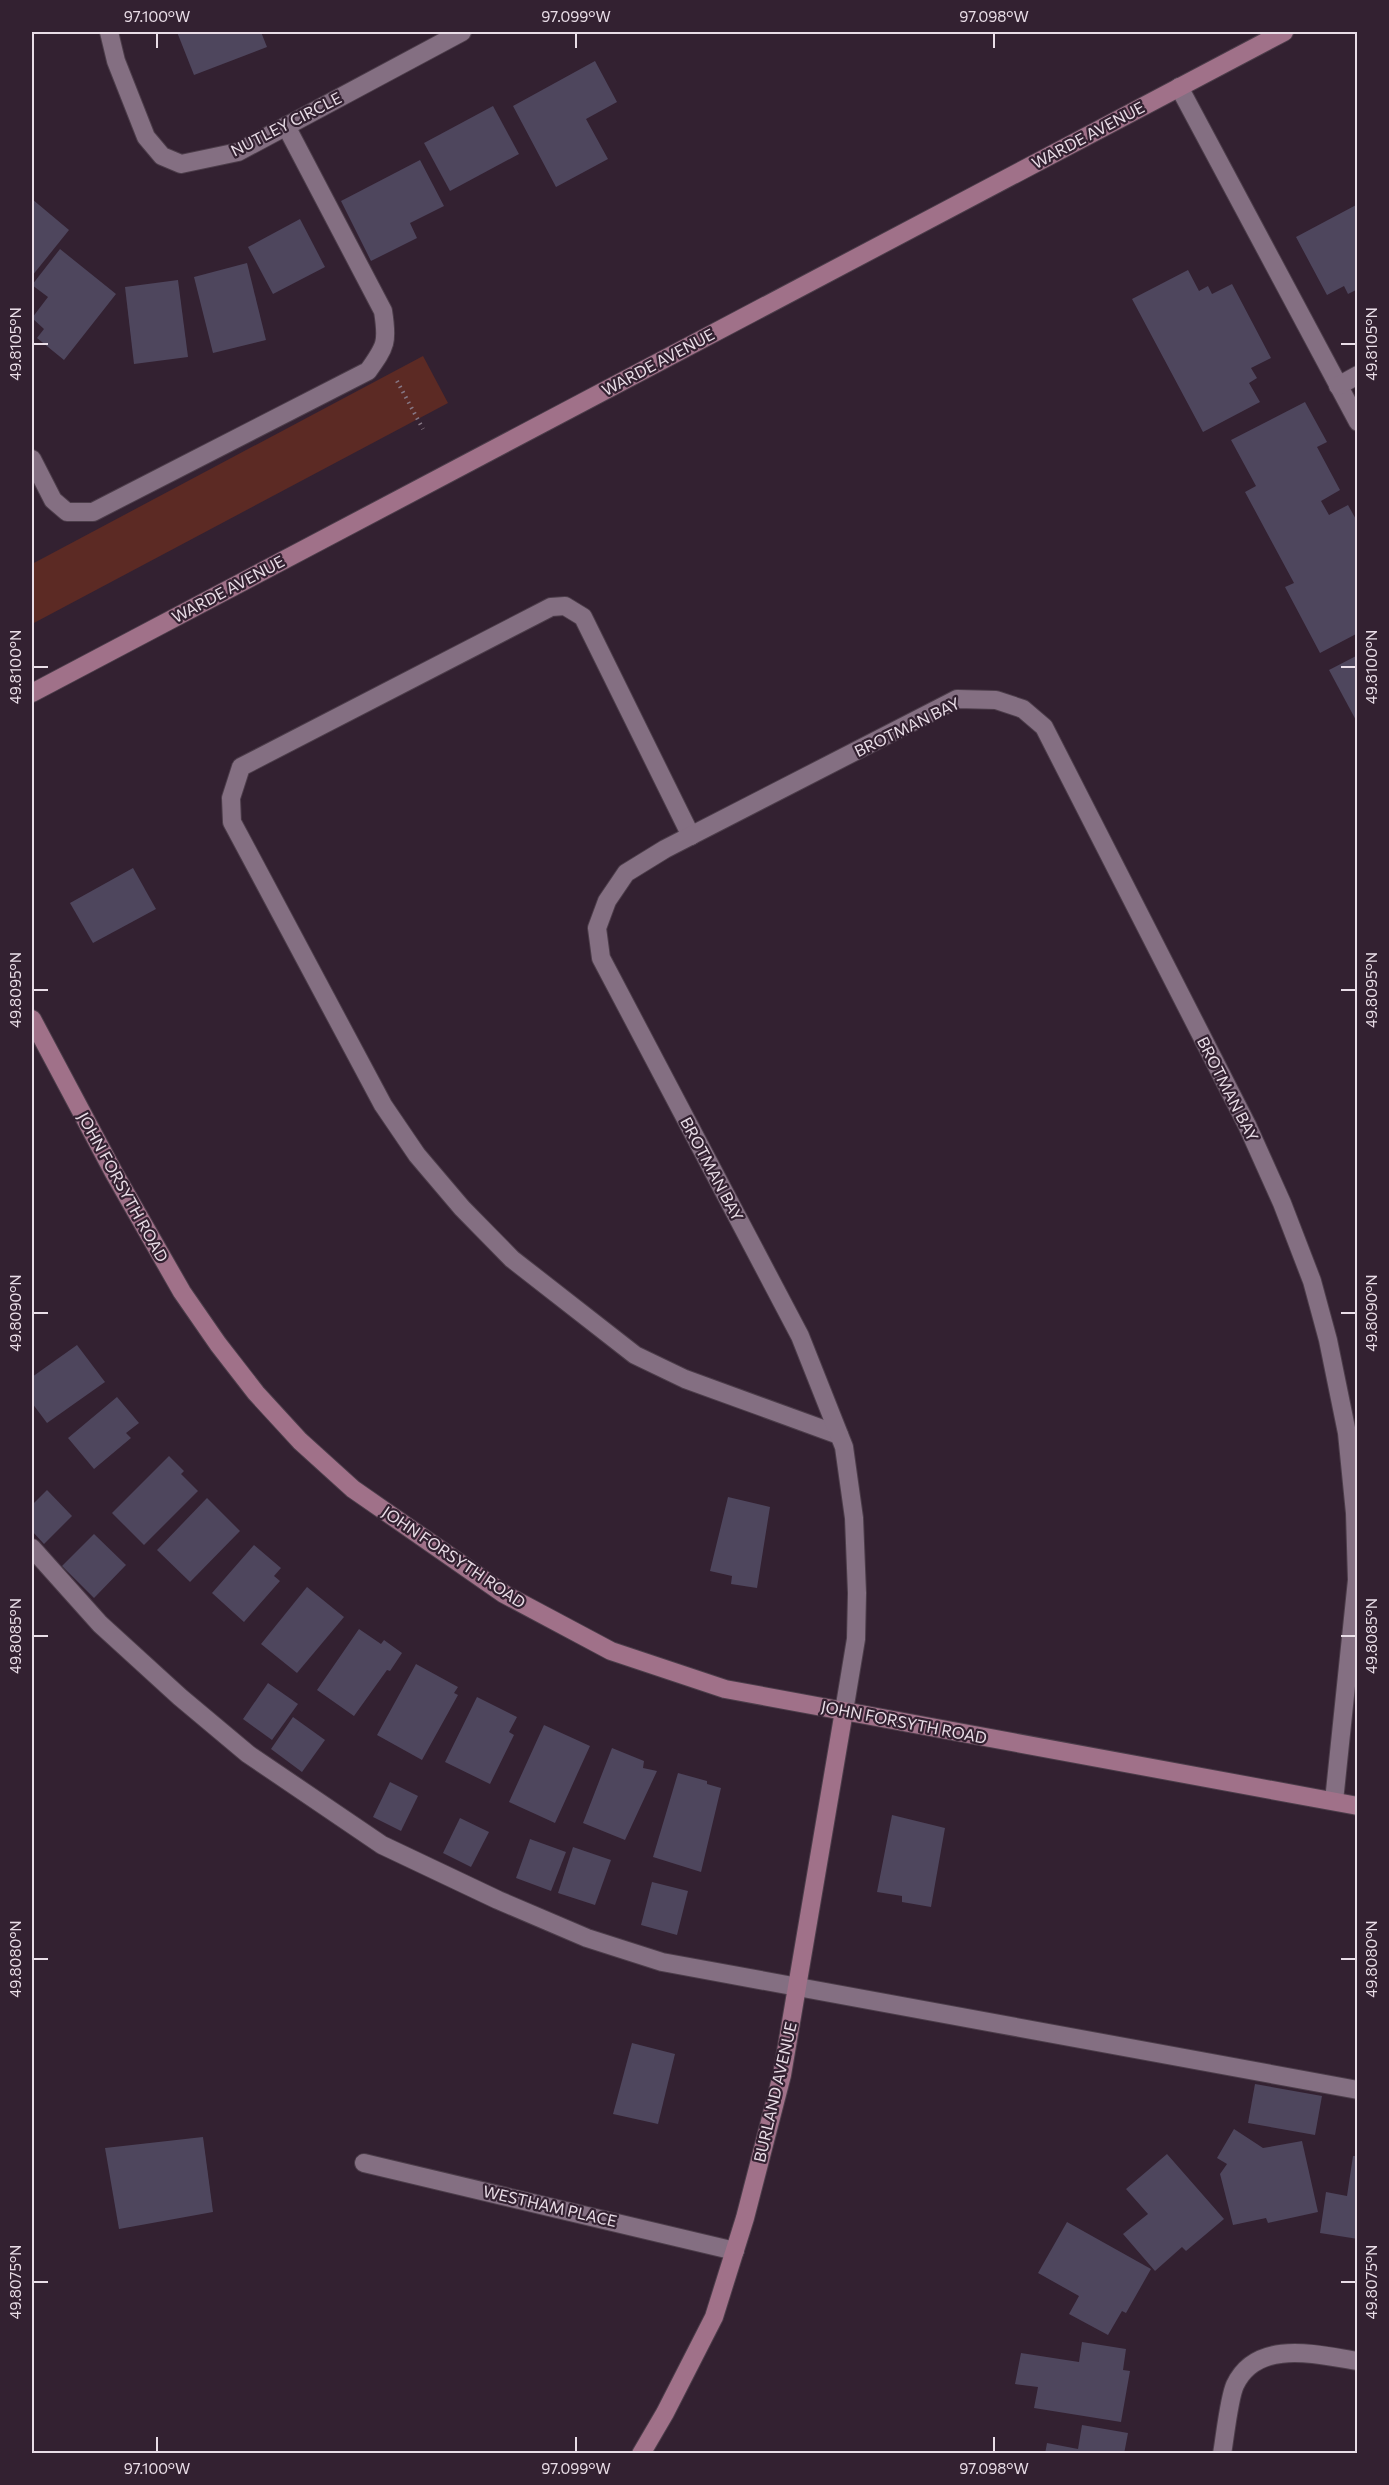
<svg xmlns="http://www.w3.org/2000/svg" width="1389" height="2485" font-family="Commissioner,sans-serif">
  <rect width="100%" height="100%" fill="#332131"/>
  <!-- green -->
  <polygon fill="#5c2a24" points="423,356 448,403 32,624 32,564"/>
  <!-- building -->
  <g fill="#4e465d">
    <polygon points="177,32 261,32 267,47 194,75"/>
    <polygon points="595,61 617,102 586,119 608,159 556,187 513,106"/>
    <polygon points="493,106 519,154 450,191 424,143"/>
    <polygon points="420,160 444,206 410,223 417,238 371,261 341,201"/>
    <polygon points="32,199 69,230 32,276"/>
    <polygon points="1358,204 1358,289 1348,294 1344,286 1327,295 1296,237"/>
    <polygon points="300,219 325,267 273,294 248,247"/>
    <polygon points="60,249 116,294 64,360 37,338 44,329 32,318 48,297 32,285"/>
    <polygon points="247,263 266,340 213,353 194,277"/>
    <polygon points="1188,270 1199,291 1208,286 1212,294 1232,284 1271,358 1251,368 1257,378 1249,383 1260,402 1203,432 1132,299"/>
    <polygon points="178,280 188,357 134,364 125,287"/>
    <polygon points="1305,402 1327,442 1317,447 1340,490 1321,501 1329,515 1348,505 1358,523 1358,633 1320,653 1285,587 1294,583 1245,492 1256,486 1231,440"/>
    <polygon points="1358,655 1358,724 1329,670"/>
    <polygon points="133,868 156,909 93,943 70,903"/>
    <polygon points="77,1345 105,1382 47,1423 32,1403 32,1377"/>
    <polygon points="117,1397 139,1423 126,1433 131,1438 94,1469 68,1438"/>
    <polygon points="169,1456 184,1471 181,1474 198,1491 144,1545 112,1513"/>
    <polygon points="47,1490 72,1516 44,1544 32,1531 32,1505"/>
    <polygon points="728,1497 770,1507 757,1588 731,1584 732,1576 710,1571"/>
    <polygon points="207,1498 240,1531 190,1582 157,1550"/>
    <polygon points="94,1534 126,1565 94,1598 62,1566"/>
    <polygon points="254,1545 281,1568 274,1576 280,1581 244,1622 212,1593"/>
    <polygon points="307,1587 344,1617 297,1673 261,1644"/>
    <polygon points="359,1629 381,1644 384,1640 402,1653 390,1671 387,1670 354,1716 317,1690"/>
    <polygon points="416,1664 458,1687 454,1693 458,1695 422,1760 377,1735"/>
    <polygon points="268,1683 298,1704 272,1740 243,1719"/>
    <polygon points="477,1697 517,1717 509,1732 514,1735 490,1784 445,1762"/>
    <polygon points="293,1717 325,1740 302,1772 271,1749"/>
    <polygon points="544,1725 590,1746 555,1823 509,1802"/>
    <polygon points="612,1748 644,1761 643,1768 657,1771 625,1840 583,1823"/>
    <polygon points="678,1773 707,1781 707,1784 721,1788 701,1872 653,1857"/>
    <polygon points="390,1782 418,1796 401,1831 373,1817"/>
    <polygon points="892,1815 945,1828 931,1907 902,1902 902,1896 877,1892"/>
    <polygon points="460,1818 489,1832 471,1867 443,1853"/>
    <polygon points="530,1839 566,1852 551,1891 516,1878"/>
    <polygon points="573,1847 611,1860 595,1905 558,1893"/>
    <polygon points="652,1882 688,1891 677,1935 641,1925"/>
    <polygon points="632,2043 675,2054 658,2124 613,2114"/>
    <polygon points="1255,2084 1322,2096 1315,2135 1248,2123"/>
    <polygon points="1234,2129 1263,2148 1302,2141 1318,2212 1268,2223 1266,2218 1233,2225 1220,2174 1227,2164 1217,2158"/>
    <polygon points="203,2137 213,2212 119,2229 105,2148"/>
    <polygon points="1167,2154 1224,2219 1186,2251 1182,2247 1155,2271 1123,2234 1148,2214 1126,2189"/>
    <polygon points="1353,2156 1358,2156 1358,2239 1320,2233 1326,2192 1347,2196"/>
    <polygon points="1067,2222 1151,2269 1126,2313 1122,2311 1108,2335 1069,2314 1079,2296 1038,2273"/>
    <polygon points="1082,2342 1126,2349 1123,2370 1130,2371 1121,2422 1034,2408 1038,2387 1015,2384 1021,2353 1079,2362"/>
    <polygon points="1082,2425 1128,2433 1124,2454 1045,2454 1047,2443 1078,2449"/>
  </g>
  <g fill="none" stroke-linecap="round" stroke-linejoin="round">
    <!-- lane casing -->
    <g stroke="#4c3d4a" stroke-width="20">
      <g id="lane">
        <polyline points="1179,87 1358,422"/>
        <polyline points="1338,386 1358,375"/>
        <path d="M 32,459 L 53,500 L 67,512 L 93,512 L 368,371 C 386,346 388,342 383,311 L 286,126"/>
        <polyline points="691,836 583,617 565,606 551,607 241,767 231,798 232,822 383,1105 417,1155 462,1208 512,1259 635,1355 685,1379 839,1435"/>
        <polyline points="32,1548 100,1624 180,1697 248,1754 382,1845 498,1900 587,1938 662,1962 1358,2090"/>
      </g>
    </g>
    <!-- street casing -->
    <g stroke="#4c3d4a" stroke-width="20">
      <g id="street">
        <polyline points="109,32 116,61 146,137 162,156 181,164 238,152 462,32"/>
        <polyline points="844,1711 856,1639 857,1593 854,1518 844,1447 800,1336 601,958 597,928 607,901 626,873 665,849 957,699 996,700 1023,709 1044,727 1247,1125 1282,1203 1312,1281 1328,1340 1347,1433 1355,1513 1357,1580 1334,1801"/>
        <polyline points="364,2163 735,2251"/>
        <path d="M 1222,2454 C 1225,2437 1229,2398 1235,2385 C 1257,2338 1318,2355 1358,2361"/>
      </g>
    </g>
    <!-- secondary casing -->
    <g stroke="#4c3d4a" stroke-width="20">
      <g id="secondary">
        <polyline points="32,693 1284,32"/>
        <polyline points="32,1019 114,1173 182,1292 218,1344 256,1393 300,1441 353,1489 504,1594 611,1651 725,1689 1358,1806"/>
        <polyline points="641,2454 665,2413 714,2317 745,2218 782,2075 844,1711"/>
      </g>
    </g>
    <!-- path -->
    <polyline stroke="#867784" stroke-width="4" stroke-dasharray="1.5 4.5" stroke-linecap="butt" points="397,381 423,429"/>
    <!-- lane -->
    <use href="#lane" stroke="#846f82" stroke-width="18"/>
    <!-- street -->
    <use href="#street" stroke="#846f82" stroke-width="18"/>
    <!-- secondary -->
    <use href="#secondary" stroke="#a07189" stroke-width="18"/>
  </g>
  <!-- ticks -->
  <path fill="none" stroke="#e9dde7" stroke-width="2" d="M 157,33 L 157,48M 576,33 L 576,48M 994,33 L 994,48M 33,344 L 48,344M 1341,344 L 1356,344M 33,667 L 48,667M 1341,667 L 1356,667M 33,990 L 48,990M 1341,990 L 1356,990M 33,1313 L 48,1313M 1341,1313 L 1356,1313M 33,1636 L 48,1636M 1341,1636 L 1356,1636M 33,1959 L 48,1959M 1341,1959 L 1356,1959M 33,2282 L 48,2282M 1341,2282 L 1356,2282M 157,2437 L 157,2452M 576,2437 L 576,2452M 994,2437 L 994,2452"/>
  <g text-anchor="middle" stroke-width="4.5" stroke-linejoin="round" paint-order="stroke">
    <!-- street labels -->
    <g font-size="16" fill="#e9dde7" stroke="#332131">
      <text transform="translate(286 124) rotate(-27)" y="6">NUTLEY CIRCLE</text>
      <text transform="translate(1088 135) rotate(-28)" y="6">WARDE AVENUE</text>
      <text transform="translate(658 362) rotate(-28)" y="6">WARDE AVENUE</text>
      <text transform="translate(228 589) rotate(-28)" y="6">WARDE AVENUE</text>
      <text transform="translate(907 727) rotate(-26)" y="6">BROTMAN BAY</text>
      <text transform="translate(1228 1089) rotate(63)" y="6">BROTMAN BAY</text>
      <text transform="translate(712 1169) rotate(62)" y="6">BROTMAN BAY</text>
      <text transform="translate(123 1187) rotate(61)" y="6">JOHN FORSYTH ROAD</text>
      <text transform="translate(454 1557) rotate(34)" y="6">JOHN FORSYTH ROAD</text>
      <text transform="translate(904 1722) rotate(11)" y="6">JOHN FORSYTH ROAD</text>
      <text transform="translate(775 2092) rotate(-77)" y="6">BURLAND AVENUE</text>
      <text transform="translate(550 2206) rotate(13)" y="6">WESTHAM PLACE</text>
    </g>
  </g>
  <!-- border -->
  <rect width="1389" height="2485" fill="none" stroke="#332131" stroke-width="66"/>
  <rect x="33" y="33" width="1323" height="2419" fill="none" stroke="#e9dde7" stroke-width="2"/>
  <g font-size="15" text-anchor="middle" fill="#e9dde7">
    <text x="157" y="22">97.100°W</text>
    <text x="576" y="22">97.099°W</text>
    <text x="994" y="22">97.098°W</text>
    <text transform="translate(16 344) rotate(-90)" y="5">49.8105°N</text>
    <text transform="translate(1372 344) rotate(-90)" y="5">49.8105°N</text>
    <text transform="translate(16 667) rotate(-90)" y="5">49.8100°N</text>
    <text transform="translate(1372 667) rotate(-90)" y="5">49.8100°N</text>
    <text transform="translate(16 990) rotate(-90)" y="5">49.8095°N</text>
    <text transform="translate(1372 990) rotate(-90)" y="5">49.8095°N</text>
    <text transform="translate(16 1313) rotate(-90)" y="5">49.8090°N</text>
    <text transform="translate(1372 1313) rotate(-90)" y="5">49.8090°N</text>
    <text transform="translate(16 1636) rotate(-90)" y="5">49.8085°N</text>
    <text transform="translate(1372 1636) rotate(-90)" y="5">49.8085°N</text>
    <text transform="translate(16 1959) rotate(-90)" y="5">49.8080°N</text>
    <text transform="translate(1372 1959) rotate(-90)" y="5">49.8080°N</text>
    <text transform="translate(16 2282) rotate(-90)" y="5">49.8075°N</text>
    <text transform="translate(1372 2282) rotate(-90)" y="5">49.8075°N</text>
    <text x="157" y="2474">97.100°W</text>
    <text x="576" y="2474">97.099°W</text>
    <text x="994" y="2474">97.098°W</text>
  </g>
</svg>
